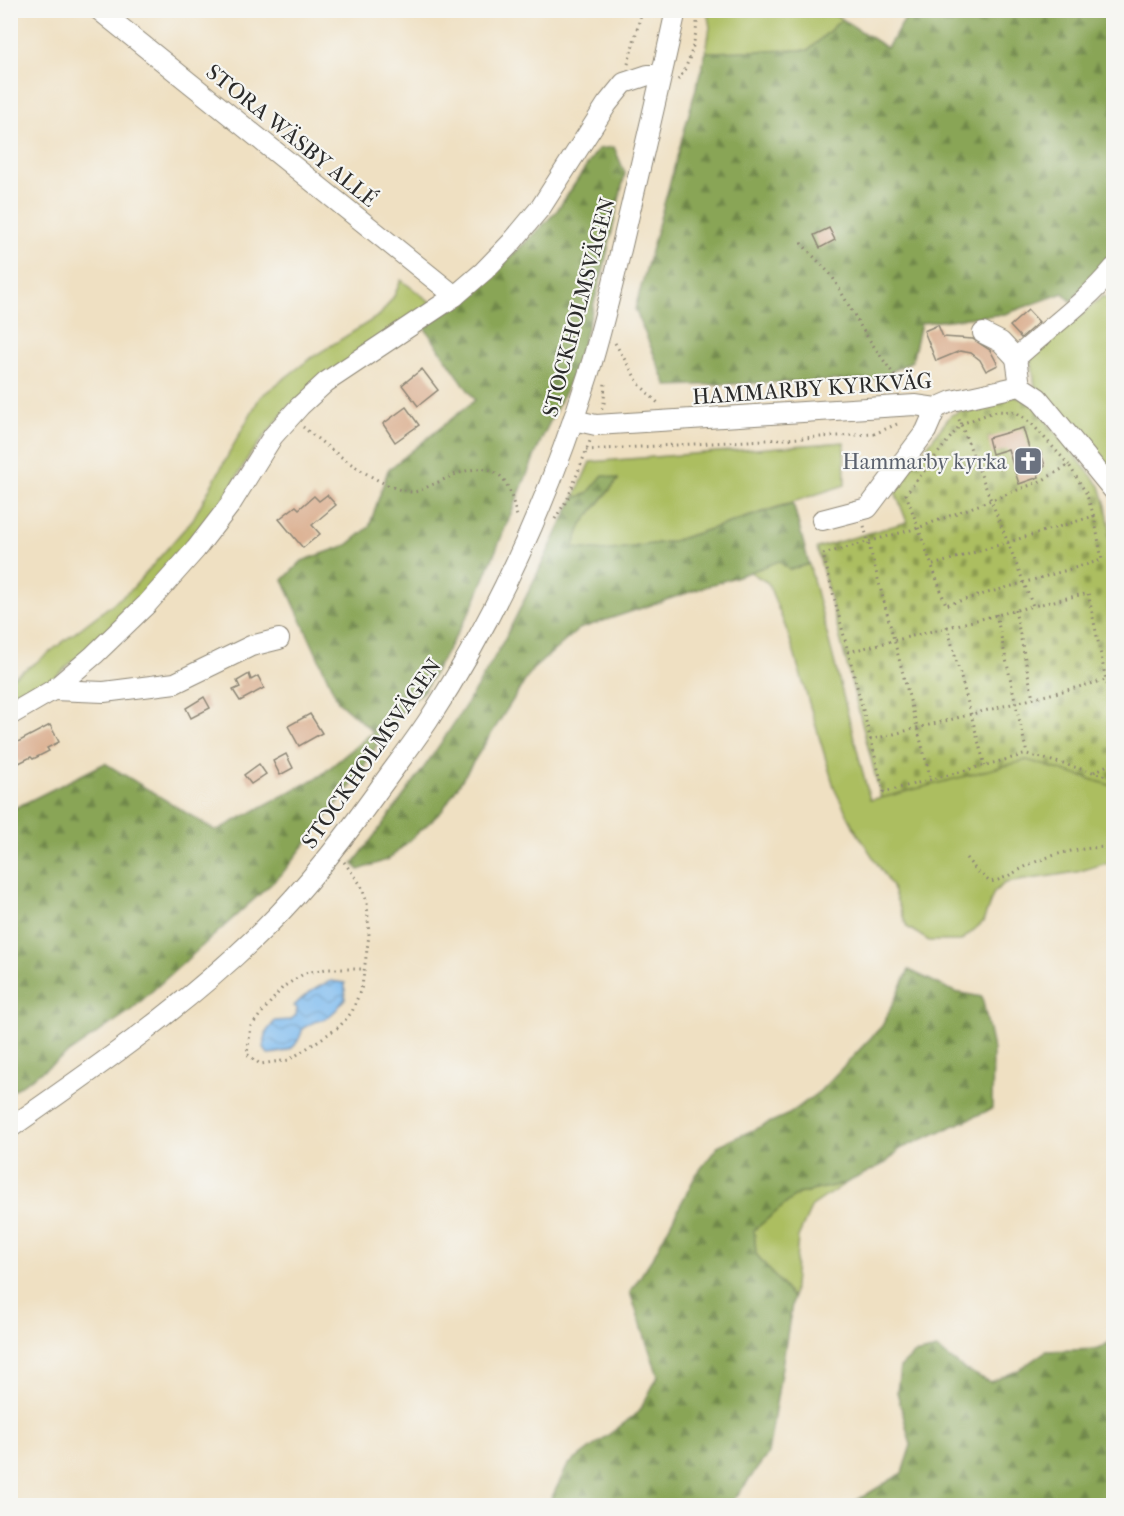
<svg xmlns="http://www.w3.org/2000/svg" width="1124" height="1516" font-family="'IM FELL French Canon',serif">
  <defs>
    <pattern id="forest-firs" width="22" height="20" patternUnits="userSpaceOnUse" patternTransform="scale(1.5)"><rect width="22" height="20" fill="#89a557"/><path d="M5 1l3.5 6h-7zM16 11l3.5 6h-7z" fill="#708748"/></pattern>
    <pattern id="cemetery-stones" width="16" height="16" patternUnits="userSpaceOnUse" patternTransform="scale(1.5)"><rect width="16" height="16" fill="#acbe61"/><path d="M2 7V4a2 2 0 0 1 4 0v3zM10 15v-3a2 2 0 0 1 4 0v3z" fill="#8c9b50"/></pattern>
    <pattern id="water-waves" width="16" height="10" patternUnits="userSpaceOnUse" patternTransform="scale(1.5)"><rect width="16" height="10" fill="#7bbaef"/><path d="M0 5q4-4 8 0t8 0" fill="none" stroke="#6597c2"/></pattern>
  </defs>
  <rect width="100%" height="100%" fill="#f6f6f2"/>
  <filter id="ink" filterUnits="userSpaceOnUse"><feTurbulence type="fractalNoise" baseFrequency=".0167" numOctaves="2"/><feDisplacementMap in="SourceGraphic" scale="12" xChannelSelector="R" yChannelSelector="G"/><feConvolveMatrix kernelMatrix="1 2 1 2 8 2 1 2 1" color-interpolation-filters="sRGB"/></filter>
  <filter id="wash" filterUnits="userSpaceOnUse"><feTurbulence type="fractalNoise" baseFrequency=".008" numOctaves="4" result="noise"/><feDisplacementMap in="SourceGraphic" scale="24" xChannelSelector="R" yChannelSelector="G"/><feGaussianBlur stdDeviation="1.35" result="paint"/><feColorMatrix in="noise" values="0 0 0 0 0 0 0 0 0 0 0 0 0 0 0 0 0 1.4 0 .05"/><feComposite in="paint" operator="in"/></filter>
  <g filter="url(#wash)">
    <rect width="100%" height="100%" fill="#efe0c2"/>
    <!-- grass -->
    <g fill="#acbe61" stroke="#6c7446" stroke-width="1.5">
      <polygon points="707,11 829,11 842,19 809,50 706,52 710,27"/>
      <polygon points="401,280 432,303 289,406 249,456 213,518 141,600 53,679 11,707 11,678 34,664 132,589 193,519 260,397 311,358 380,315 394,296"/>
      <polygon points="1103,296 1113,302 1113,474 1035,386 1031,358"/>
      <polygon points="844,442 845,485 673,541 605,551 573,548 582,524 618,480 603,475 587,494 574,498 590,462"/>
      <polygon points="779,561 789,570 809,564 870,800 1027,760 1113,786 1113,863 1103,864 1077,872 1005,883 994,892 983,922 961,941 929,941 907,927 891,885 854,828 835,790 789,636 768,583 750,572"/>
      <polygon points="846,1183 812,1206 798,1237 793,1298 756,1254 754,1230 798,1194"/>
    </g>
    <!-- forest -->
    <g fill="url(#forest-firs)" stroke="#5a6841" stroke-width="1.5">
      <polygon points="910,11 1113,11 1113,257 1111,261 1071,301 1063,293 1005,314 921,323 912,361 878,379 667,386 635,309 706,52 809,50 842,19 887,48"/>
      <polygon points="614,147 625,173 603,271 575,371 542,438 473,606 425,689 388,726 358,777 281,875 130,1011 11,1092 10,803 15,808 105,763 216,831 320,776 373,732 338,701 283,580 302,561 347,545 369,527 388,470 475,400 424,327 474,293 556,212 598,149"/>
      <path d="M 603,475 L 618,479 L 582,524 L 573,548 L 605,551 L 673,541 L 793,503 L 809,564 L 789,570 L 779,561 L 750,572 L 579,629 L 532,670 L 442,811 L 389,859 L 359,870 L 353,864 C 405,795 457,725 499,649 C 526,600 549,548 574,498 L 587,494 Z"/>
      <polygon points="909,970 955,992 982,997 993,1049 992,1109 900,1149 886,1163 846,1183 798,1194 754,1230 756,1254 793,1298 768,1454 730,1505 548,1505 568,1465 639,1412 658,1376 630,1292 653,1257 696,1175 719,1145 789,1114 820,1091 882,1026"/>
      <polygon points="1113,1340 1113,1505 849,1505 902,1473 911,1445 897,1392 900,1367 914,1354 937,1349 964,1369 990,1382 1017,1371 1046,1351 1098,1349"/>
    </g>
    <!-- cemetery -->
    <polygon fill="url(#cemetery-stones)" stroke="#6c7446" stroke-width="1.5" points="1013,396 1030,401 1100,486 1106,506 1114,550 1113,786 1027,760 881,798 817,548 907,522 894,489 951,415 978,404"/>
    <!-- water -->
    <path fill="url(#water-waves)" stroke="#53728d" stroke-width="1.5" d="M 331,981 L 345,983 L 345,999 L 337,1009 L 326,1019 L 314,1022 L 303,1028 C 297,1050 289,1052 268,1054 L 263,1047 L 267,1031 L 275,1021 L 290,1020 L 296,1015 L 297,1008 L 294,1006 C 305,994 316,987 331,981 Z"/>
    <g id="blocks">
      <!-- building -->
      <g fill="#ddb496">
        <polygon points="829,228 835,240 820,248 814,235"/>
        <polygon points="1028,310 1039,322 1021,338 1010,326"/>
        <polygon points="938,325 943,337 973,339 990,350 998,365 986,371 980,360 971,353 960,351 936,361 924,331"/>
        <polygon points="422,369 438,390 418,406 402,385"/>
        <polygon points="406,407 419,425 395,442 383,424"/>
        <polygon points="1023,428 1031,455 1041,453 1045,466 1037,469 1039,477 1019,484 1008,449 992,454 988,438"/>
        <polygon points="327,495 336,505 312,525 320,534 303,548 279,519 296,506 299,509 314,496 319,501"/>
        <polygon points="249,674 251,680 258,676 264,688 240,701 233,690 240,687 237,681"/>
        <polygon points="204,697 210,708 191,718 186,708"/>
        <polygon points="310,714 322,733 299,746 288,726"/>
        <polygon points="50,725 59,742 47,748 49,751 33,759 31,757 19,763 10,746"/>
        <polygon points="286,754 293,768 280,775 273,761"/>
        <polygon points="259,764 266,774 251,784 244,775"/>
      </g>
    </g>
  </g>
  <g filter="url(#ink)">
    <use href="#blocks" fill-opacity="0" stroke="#8d8676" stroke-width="1.5"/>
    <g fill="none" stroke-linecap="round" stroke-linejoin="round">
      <!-- minor casing -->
      <g stroke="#8d8676" stroke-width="22">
        <g id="minor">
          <polyline points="99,10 455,296"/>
          <polyline points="983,333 1001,342 1016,358"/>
          <path d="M 1020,386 L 1016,358 C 1049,328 1085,303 1114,268"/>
          <polyline points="573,420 596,425 915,405 936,408 952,401 1020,386 1038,398 1114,491"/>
          <polyline points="822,520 868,508 926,431 936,408"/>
          <polyline points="53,690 104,692 175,683 251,646 279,639"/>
          <polyline points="10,715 53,690 94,655 147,604 196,549 230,505 273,436 300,406 326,382 455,296 484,271 511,243 541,207 607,104 624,83 648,75 661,75"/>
          <path d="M 10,1128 C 99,1066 188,1004 265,928 C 307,887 343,839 377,792 C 394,768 412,745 428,721 C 498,614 551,494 589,372 C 605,320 617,267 629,215 C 645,147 661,79 676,10"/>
        </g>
      </g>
      <!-- path -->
      <g stroke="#8d8676" stroke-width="3" stroke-dasharray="1.5 4.5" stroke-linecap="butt">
        <polyline points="628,64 642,10"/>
        <path d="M 678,80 C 690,66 699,29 697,10"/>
        <polyline points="801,243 832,276 864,332 903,388"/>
        <polyline points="615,343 639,384 660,405"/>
        <polyline points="602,409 604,403 605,380"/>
        <path d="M 303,427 C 327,447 382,491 413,492 C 419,492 428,486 434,484 C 452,476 480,460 499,475 C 510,483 513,504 517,516"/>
        <polyline points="586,450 874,434 897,424"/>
        <polyline points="1094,516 1086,493 1069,465 1041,481 918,528 823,554 884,792 1027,754 1114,778"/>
        <polyline points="555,519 568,498 590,441"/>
        <polyline points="864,526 931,780"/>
        <polyline points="933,565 1094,516 1102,560 946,605 906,494 961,424 996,411 1016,412 1033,425 1069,465"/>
        <polyline points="1015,610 1033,698"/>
        <polyline points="996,614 1027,754"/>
        <polyline points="947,626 985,766"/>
        <polyline points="848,652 1033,606"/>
        <polyline points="1114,678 1106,680 1114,706"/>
        <polyline points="870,740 1106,680 1088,593 1033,606 958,417"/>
        <polyline points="1094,772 1114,762"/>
        <path d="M 966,858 L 978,872 L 990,882 C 1008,879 1021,867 1038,861 C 1062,851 1088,847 1114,847"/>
        <polyline points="344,862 361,885 367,902 369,935 362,986 352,1012 339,1027 289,1060 260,1064 247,1054 251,1026 283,987 305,973 326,969 363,969"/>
      </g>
      <!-- minor -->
      <use href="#minor" stroke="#fff" stroke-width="20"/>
    </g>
  </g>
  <!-- icons -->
  <defs>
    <g id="church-square" transform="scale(1.5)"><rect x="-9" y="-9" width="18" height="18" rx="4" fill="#6b7280" stroke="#f6f6f2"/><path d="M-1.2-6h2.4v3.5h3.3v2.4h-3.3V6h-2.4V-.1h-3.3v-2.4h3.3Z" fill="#fff"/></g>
  </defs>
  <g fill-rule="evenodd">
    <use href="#church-square" x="1028" y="461"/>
  </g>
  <g text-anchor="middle" stroke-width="4.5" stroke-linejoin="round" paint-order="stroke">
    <!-- street labels -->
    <g font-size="22" fill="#2b2b2b" stroke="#f6f6f2">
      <text transform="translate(292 135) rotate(39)" y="8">STORA WÄSBY ALLÉ</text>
      <text transform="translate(578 307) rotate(-75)" y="8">STOCKHOLMSVÄGEN</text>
      <text transform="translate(812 388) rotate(-4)" y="8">HAMMARBY KYRKVÄG</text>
      <text transform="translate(371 753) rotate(-55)" y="8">STOCKHOLMSVÄGEN</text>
    </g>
    <!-- worship labels -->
    <g font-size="22" fill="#5b616d" stroke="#f6f6f2" text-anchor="end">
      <text x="1007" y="469">Hammarby kyrka</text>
    </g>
  </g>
  <!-- margin -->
  <rect width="1124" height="1516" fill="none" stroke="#f6f6f2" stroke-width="36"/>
</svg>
